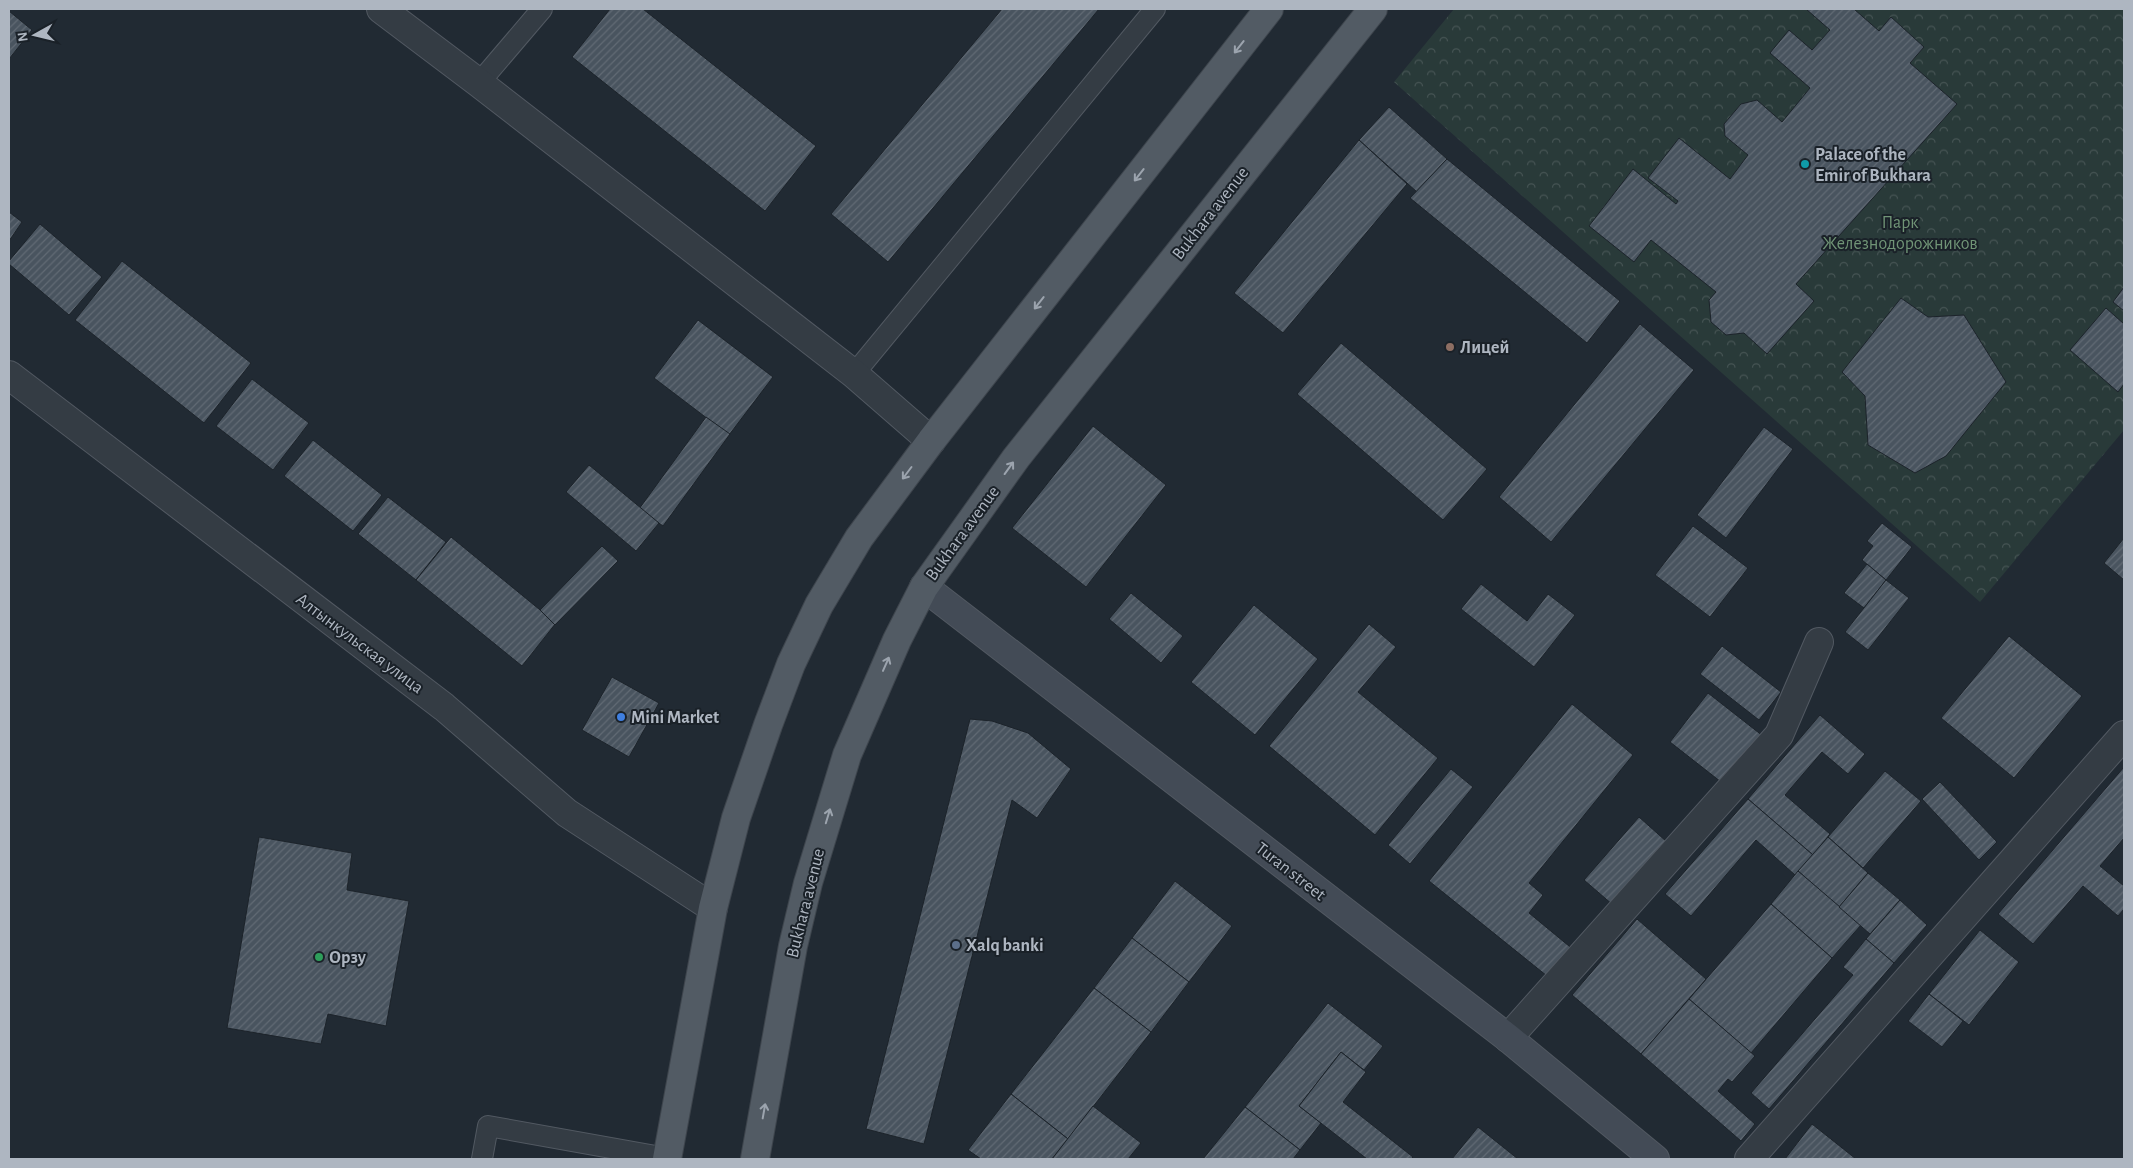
<svg xmlns="http://www.w3.org/2000/svg" width="2133" height="1168" font-family="'Alegreya Sans',sans-serif">
  <defs>
    <pattern id="forest-crowns" width="20" height="18" patternUnits="userSpaceOnUse" patternTransform="scale(1.25)"><rect width="20" height="18" fill="#293a39"/><path d="M2 6a3 3 0 1 1 6 0M12 15a3 3 0 1 1 6 0" fill="none" stroke="#465454"/></pattern>
    <pattern id="building-hatch" width="6" height="6" patternUnits="userSpaceOnUse" patternTransform="scale(1.25)"><rect width="6" height="6" fill="#49545f"/><path d="M-1 1l2-2M0 6l6-6M5 7l2-2" fill="none" stroke="#616a74"/></pattern>
  </defs>
  <rect width="100%" height="100%" fill="#212a33"/>
  <!-- forest -->
  <polygon fill="url(#forest-crowns)" points="1454,9 2124,9 2124,430 1980,602 1394,82"/>
  <!-- building -->
  <g fill="url(#building-hatch)" stroke="#1c232a">
    <polygon points="610,9 643,9 816,146 765,211 572,57"/>
    <polygon points="1002,9 1099,9 888,262 831,214"/>
    <polygon points="1806,9 1854,9 1879,31 1891,17 1924,47 1910,63 1957,104 1796,284 1814,301 1767,354 1744,333 1726,335 1711,322 1709,300 1716,292 1651,240 1634,262 1589,226 1633,169 1676,204 1678,201 1648,178 1679,138 1730,179 1748,155 1725,136 1724,124 1741,104 1757,100 1782,122 1810,88 1770,53 1789,30 1812,50 1830,30"/>
    <polygon points="9,11 32,30 9,59"/>
    <polygon points="1389,107 1447,159 1417,192 1359,140"/>
    <polygon points="1359,140 1407,184 1283,333 1234,293"/>
    <polygon points="1447,159 1620,301 1587,343 1410,198"/>
    <polygon points="9,212 22,222 9,241"/>
    <polygon points="40,224 102,277 69,315 9,264 9,261"/>
    <polygon points="122,261 251,363 204,423 75,320"/>
    <polygon points="2124,287 2124,311 2113,302"/>
    <polygon points="1901,298 1928,317 1964,315 2006,382 1946,456 1915,473 1868,445 1865,396 1842,372"/>
    <polygon points="2106,308 2124,324 2124,384 2118,392 2070,350"/>
    <polygon points="698,320 773,377 729,435 654,378"/>
    <polygon points="1640,324 1694,370 1551,542 1499,497"/>
    <polygon points="1341,343 1487,469 1443,520 1297,394"/>
    <polygon points="252,379 309,423 273,470 216,426"/>
    <polygon points="706,417 730,434 663,526 639,509"/>
    <polygon points="1093,426 1166,485 1086,587 1012,528"/>
    <polygon points="1764,427 1793,449 1726,538 1697,515"/>
    <polygon points="313,440 382,495 353,531 284,476"/>
    <polygon points="589,465 659,523 636,551 566,492"/>
    <polygon points="388,497 446,542 416,580 358,534"/>
    <polygon points="1882,523 1912,547 1886,580 1862,560 1873,546 1867,541"/>
    <polygon points="1693,526 1748,568 1710,617 1655,575"/>
    <polygon points="451,537 556,623 522,666 416,580"/>
    <polygon points="2124,538 2124,580 2104,563"/>
    <polygon points="602,546 618,561 555,625 540,610"/>
    <polygon points="1867,564 1886,580 1864,608 1844,593"/>
    <polygon points="1886,580 1909,598 1868,650 1845,632"/>
    <polygon points="1481,584 1527,621 1548,594 1575,615 1534,667 1461,609"/>
    <polygon points="1131,593 1183,636 1161,663 1109,619"/>
    <polygon points="1254,605 1318,659 1255,735 1191,682"/>
    <polygon points="1369,624 1396,647 1358,692 1438,758 1375,835 1269,746"/>
    <polygon points="2009,636 2082,696 2014,778 1941,718"/>
    <polygon points="1722,646 1781,692 1759,720 1700,674"/>
    <polygon points="612,677 659,703 629,757 582,730"/>
    <polygon points="1708,693 1768,740 1730,789 1670,742"/>
    <polygon points="1572,704 1633,755 1529,883 1543,895 1529,913 1575,951 1552,980 1429,881"/>
    <polygon points="1820,715 1865,754 1848,774 1822,752 1785,795 1830,834 1813,855 1748,799"/>
    <polygon points="970,719 992,721 1028,733 1071,769 1037,818 1012,800 924,1144 866,1129"/>
    <polygon points="2124,767 2124,838 2100,866 2124,886 2124,909 2118,916 2083,886 2033,944 1998,914"/>
    <polygon points="1451,769 1473,787 1410,864 1388,845"/>
    <polygon points="1885,771 1921,801 1863,868 1828,837"/>
    <polygon points="1940,782 1997,842 1979,860 1922,799"/>
    <polygon points="1748,799 1813,855 1795,875 1756,840 1691,916 1665,894"/>
    <polygon points="1639,817 1667,842 1613,905 1584,880"/>
    <polygon points="259,837 352,853 347,890 409,901 386,1026 328,1014 321,1044 227,1028"/>
    <polygon points="1828,837 1868,873 1839,907 1798,871"/>
    <polygon points="1798,871 1861,925 1832,958 1771,904"/>
    <polygon points="1868,873 1900,900 1870,934 1839,907"/>
    <polygon points="1175,881 1232,926 1189,982 1132,938"/>
    <polygon points="1900,900 1927,925 1894,963 1866,939"/>
    <polygon points="1771,904 1832,958 1751,1053 1689,999"/>
    <polygon points="1637,919 1706,979 1641,1054 1572,995"/>
    <polygon points="1980,930 2019,962 1969,1025 1929,994"/>
    <polygon points="1132,938 1189,982 1151,1032 1094,988"/>
    <polygon points="1866,939 1894,963 1769,1109 1751,1093 1853,975 1843,967"/>
    <polygon points="1094,988 1151,1032 1068,1139 1011,1094"/>
    <polygon points="1929,994 1963,1021 1942,1047 1908,1021"/>
    <polygon points="1689,999 1755,1056 1732,1082 1728,1079 1718,1091 1755,1124 1741,1141 1641,1054"/>
    <polygon points="1328,1003 1383,1046 1364,1070 1341,1052 1299,1106 1321,1123 1300,1150 1245,1107"/>
    <polygon points="1341,1052 1366,1072 1343,1102 1413,1157 1411,1159 1367,1159 1299,1106"/>
    <polygon points="1011,1094 1068,1139 1052,1159 981,1159 968,1150"/>
    <polygon points="1093,1106 1141,1143 1128,1159 1052,1159"/>
    <polygon points="1245,1107 1300,1150 1293,1159 1203,1159"/>
    <polygon points="1812,1124 1856,1159 1785,1159"/>
    <polygon points="1478,1127 1518,1159 1452,1159"/>
  </g>
  <g fill="none" stroke-linecap="round" stroke-linejoin="round">
    <!-- lane casing -->
    <g stroke="#525962" stroke-width="22">
      <g id="lane">
        <polyline points="479,83 542,9"/>
        <polyline points="854,374 1155,9"/>
        <polyline points="482,1159 488,1126 667,1158"/>
      </g>
    </g>
    <!-- street casing -->
    <g stroke="#525962" stroke-width="30">
      <g id="street">
        <polyline points="381,9 479,83 854,374 931,441"/>
        <polyline points="9,375 444,707 567,813 713,908"/>
        <polyline points="1508,1038 1779,735 1819,642"/>
        <polyline points="1749,1159 2124,735"/>
      </g>
    </g>
    <!-- secondary casing -->
    <g stroke="#525962" stroke-width="30">
      <polyline id="secondary" points="924,587 1508,1038 1655,1159"/>
    </g>
    <!-- primary casing -->
    <g stroke="#3e454d" stroke-width="30">
      <g id="primary">
        <polyline points="667,1159 713,908 736,818 768,725 791,664 819,605 859,538 931,441 1269,9"/>
        <polyline points="755,1159 793,946 808,883 847,755 897,640 924,587 1016,458 1373,9"/>
      </g>
    </g>
    <!-- lane -->
    <use href="#lane" stroke="#343c44" stroke-width="20"/>
    <!-- street -->
    <use href="#street" stroke="#343c44" stroke-width="28"/>
    <!-- secondary -->
    <use href="#secondary" stroke="#434b56" stroke-width="28"/>
    <!-- primary -->
    <use href="#primary" stroke="#525b64" stroke-width="28"/>
  </g>
  <!-- one-way arrows -->
  <defs><path id="oneway-shaft" d="M-6 0H5M1.5-3L5.5 0L1.5 3" fill="none" stroke-width="1.6" stroke-linecap="round" stroke-linejoin="round" transform="scale(1.25)"/></defs>
  <g stroke="#9ca4ae">
    <use href="#oneway-shaft" transform="translate(1239 47) rotate(128)"/>
    <use href="#oneway-shaft" transform="translate(1139 175) rotate(128)"/>
    <use href="#oneway-shaft" transform="translate(1039 303) rotate(128)"/>
    <use href="#oneway-shaft" transform="translate(1009 468) rotate(-54)"/>
    <use href="#oneway-shaft" transform="translate(907 473) rotate(127)"/>
    <use href="#oneway-shaft" transform="translate(886 664) rotate(-66)"/>
    <use href="#oneway-shaft" transform="translate(828 816) rotate(-73)"/>
    <use href="#oneway-shaft" transform="translate(764 1111) rotate(-80)"/>
  </g>
  <!-- markers -->
  <circle fill="#0f9aa8" stroke="#1a2128" stroke-width="2" cx="1805" cy="164" r="5"/>
  <circle fill="#8d6e63" stroke="#1a2128" stroke-width="2" cx="1450" cy="347" r="5"/>
  <circle fill="#3f7fe0" stroke="#1a2128" stroke-width="2" cx="621" cy="717" r="5"/>
  <circle fill="#5c6f8a" stroke="#1a2128" stroke-width="2" cx="956" cy="945" r="5"/>
  <circle fill="#2e9e5b" stroke="#1a2128" stroke-width="2" cx="319" cy="957" r="5"/>
  <g text-anchor="middle" stroke-width="4" stroke-linejoin="round" paint-order="stroke">
    <!-- poi labels -->
    <g font-size="18" font-weight="bold" fill="#aeb6c1" stroke="#1a2128" text-anchor="start">
      <text x="1815" y="160">Palace of the<tspan x="1815" dy="21">Emir of Bukhara</tspan></text>
      <text x="1460" y="353">Лицей</text>
      <text x="631" y="723">Mini Market</text>
      <text x="966" y="951">Xalq banki</text>
      <text x="329" y="963">Орзу</text>
    </g>
    <!-- street labels -->
    <g font-size="18" fill="#aeb6c1" stroke="#1a2128">
      <text transform="translate(1210 213) rotate(-52)" y="6">Bukhara avenue</text>
      <text transform="translate(962 533) rotate(-54)" y="6">Bukhara avenue</text>
      <text transform="translate(360 643) rotate(37)" y="6">Алтынкульская улица</text>
      <text transform="translate(1291 871) rotate(38)" y="6">Turan street</text>
      <text transform="translate(805 903) rotate(-76)" y="6">Bukhara avenue</text>
    </g>
    <!-- park labels -->
    <g font-size="18" fill="#709476" stroke="#1a2128">
      <text x="1900" y="228">Парк<tspan x="1900" dy="21">Железнодорожников</tspan></text>
    </g>
  </g>
  <!-- border -->
  <rect width="2133" height="1168" fill="none" stroke="#aeb6c1" stroke-width="20"/>
  <!-- north arrow -->
  <g transform="translate(35 35) rotate(262)" stroke="#1a2128" stroke-width="4" paint-order="stroke">
  <path d="M0-4L9 19L0 12L-9 19Z" fill="#aeb6c1"/>
  <text y="-8" font-size="14" font-weight="bold" text-anchor="middle" fill="#aeb6c1">N</text>
  </g>
</svg>
